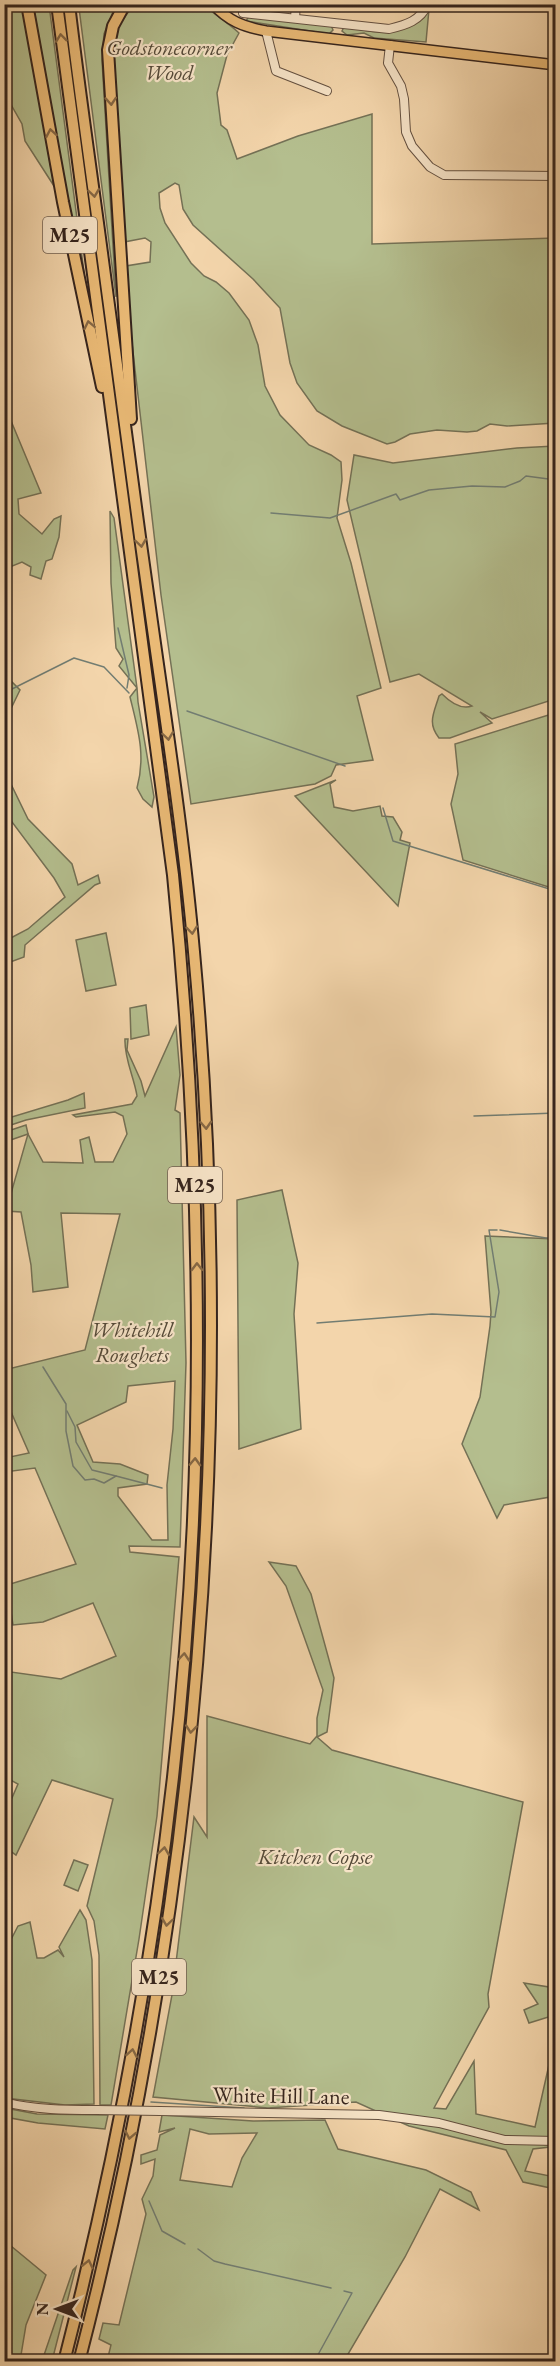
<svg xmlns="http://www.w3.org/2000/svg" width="560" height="2366" font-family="'EB Garamond',serif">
  <rect width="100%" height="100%" fill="#f3d5ab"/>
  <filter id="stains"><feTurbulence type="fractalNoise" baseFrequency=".00333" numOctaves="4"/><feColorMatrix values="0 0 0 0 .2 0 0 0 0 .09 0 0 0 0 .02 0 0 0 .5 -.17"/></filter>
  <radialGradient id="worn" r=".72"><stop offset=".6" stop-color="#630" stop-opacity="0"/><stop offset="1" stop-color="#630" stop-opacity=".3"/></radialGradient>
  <!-- green -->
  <g fill="#b4be8e" stroke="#747156" stroke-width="1.5" fill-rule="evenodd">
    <path d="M 134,4 L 204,5 C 215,15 227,22 239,33 L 227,55 L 217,93 L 221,125 L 227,130 L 237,159 L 298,136 L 372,114 L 372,244 L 555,238 L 555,423 L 507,426 L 490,424 L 477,431 L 467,432 L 437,430 L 410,434 L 395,442 L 387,444 L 342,426 L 317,411 L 297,383 L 290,363 L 280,308 L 253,279 L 193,225 L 183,209 L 179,185 L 175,183 L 159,193 L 160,208 L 165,223 L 191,263 L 204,276 L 216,282 L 229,293 L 249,320 L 258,345 L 265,386 L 280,415 L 309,445 L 331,455 L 341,462 L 342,480 L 337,518 L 351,563 L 381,688 L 357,696 L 373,760 L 336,765 L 331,776 L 315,784 L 191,804 L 161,595 L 130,326 L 126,266 L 150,262 L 151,242 L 145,238 L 124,242 L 113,53 L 119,25 Z"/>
    <polygon points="4,5 23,5 54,186 25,141 22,124 5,94"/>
    <polygon points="33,5 49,5 84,272 81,273"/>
    <polygon points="115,7 104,34 102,60 116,297 79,8"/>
    <path d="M 429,9 L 426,42 L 374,38 L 364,33 L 347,35 L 342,31 L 344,27 C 352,26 356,29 363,30 C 389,35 413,31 429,9 Z"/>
    <polygon points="249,16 331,25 333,30 329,34 246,21"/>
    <polygon points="4,404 41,493 18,499 19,514 42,534 54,519 61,516 59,537 52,559 46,561 41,579 30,575 31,567 22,562 5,569"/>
    <path d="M 555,446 L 555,699 L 492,719 L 480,712 L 492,723 L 450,738 L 439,738 C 427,723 434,713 439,696 L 442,694 C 450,702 461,710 472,706 L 419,674 L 390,682 L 347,500 L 354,455 L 393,463 L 517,448 Z"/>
    <path d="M 110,511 L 114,518 L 137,688 L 138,702 L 154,797 L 152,807 L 143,799 L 137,788 C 146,755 138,730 130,697 L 137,688 L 119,666 L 123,659 L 116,648 L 111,583 Z"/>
    <polygon points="5,680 12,682 20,690 5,721"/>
    <polygon points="555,713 556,713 555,889 463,860 451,804 458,774 455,744"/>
    <polygon points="5,776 8,778 28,819 72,864 78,885 98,875 100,883 95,885 25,945 24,957 5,964 5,941 28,929 65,897 54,878 9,818 5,807"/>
    <polygon points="336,780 330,784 334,807 353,811 380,806 382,816 393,817 402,832 400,840 410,843 398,906 295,796"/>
    <polygon points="106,933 116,985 86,991 76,940"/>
    <polygon points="146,1005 149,1035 131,1039 130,1008"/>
    <path d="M 176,1027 L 180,1075 L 175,1110 L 180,1113 L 186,1363 L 180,1547 L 129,1546 L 130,1552 L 179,1557 L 157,1816 L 139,1939 L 111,2105 L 100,2105 L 99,1955 L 94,1921 L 87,1906 L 113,1799 L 52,1780 L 16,1855 L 5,1847 L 5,1814 L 18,1784 L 5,1777 L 4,1671 L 61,1679 L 116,1656 L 93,1603 L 43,1622 L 13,1625 L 7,1585 L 76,1564 L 35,1468 L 5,1472 L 5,1458 L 29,1453 L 5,1398 L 4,1370 L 85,1350 L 120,1214 L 61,1213 L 68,1287 L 33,1292 L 31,1265 L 21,1212 L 6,1211 L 28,1134 L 5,1142 L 5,1132 L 26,1125 L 28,1134 L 43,1162 L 83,1163 L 80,1140 L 89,1137 L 95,1162 L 113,1162 L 127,1134 L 123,1116 L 115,1112 L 76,1117 L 73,1115 L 132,1104 L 137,1096 C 134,1077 124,1058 125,1039 L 128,1039 L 127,1050 L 141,1081 L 145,1096 ZM 175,1381 L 173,1429 L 167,1485 L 168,1540 L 152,1540 L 118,1496 L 118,1488 L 147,1484 L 148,1475 L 120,1464 L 93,1462 L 77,1425 L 126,1402 L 128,1386 Z"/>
    <polygon points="84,1093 85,1108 26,1120 5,1127 5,1119 68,1100"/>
    <polygon points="282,1190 298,1263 294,1314 301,1429 239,1449 237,1200"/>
    <polygon points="485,1236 556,1239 556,1415 550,1433 551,1434 550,1497 504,1505 497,1518 462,1444 480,1397 490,1326 491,1312"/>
    <polygon points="269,1562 296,1566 311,1594 334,1678 327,1732 317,1737 332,1750 523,1802 488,1994 489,2007 434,2108 446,2109 474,2061 476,2114 535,2127 555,2038 555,2114 550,2147 533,2149 525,2171 555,2177 555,2189 523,2182 506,2150 409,2126 356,2102 268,2108 153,2097 172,1995 194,1817 207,1837 207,1716 310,1744 317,1736 317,1718 323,1690 286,1586"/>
    <polygon points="74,1860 88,1865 78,1891 64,1885"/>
    <polygon points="80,1910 86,1920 92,1960 94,2104 65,2105 5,2098 4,1953 18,1926 30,1922 37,1958 44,1958 58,1950 64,1957 59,1947"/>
    <polygon points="524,1983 555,1988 555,2015 529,2023 524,2010 538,2004"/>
    <polygon points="5,2108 37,2114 108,2115 105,2129 38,2123 5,2117"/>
    <path d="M 162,2115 L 253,2121 L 325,2120 L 338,2149 L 426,2170 L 471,2192 L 479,2210 L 440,2189 L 405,2257 L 344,2361 L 107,2361 L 111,2345 L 99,2339 L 103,2323 L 119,2325 L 146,2214 L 142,2199 L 153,2176 L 155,2159 L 141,2164 L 141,2155 L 157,2150 L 160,2135 L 175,2128 L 159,2132 ZM 190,2129 L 209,2134 L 257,2133 L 242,2158 L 232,2187 L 180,2180 Z"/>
    <polygon points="5,2241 46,2275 26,2325 20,2361 5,2361"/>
    <polygon points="76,2267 52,2361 42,2361 73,2270"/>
  </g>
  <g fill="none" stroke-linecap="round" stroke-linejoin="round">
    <!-- stream -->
    <g stroke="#727d72" stroke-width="1.5">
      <polyline points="271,513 330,518 396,494 400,500 429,490 472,486 505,487 520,481 526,476 556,480"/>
      <polyline points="118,628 129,675 127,688"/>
      <polyline points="4,693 74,658 104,667 129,693"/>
      <polyline points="187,711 345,766"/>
      <polyline points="383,808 393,841 556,891"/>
      <polyline points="474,1116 556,1113"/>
      <polyline points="500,1230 546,1238 556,1238"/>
      <polyline points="317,1323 432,1314 495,1317 499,1292 489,1230 497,1230"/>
      <polyline points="43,1367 66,1404 66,1431 73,1466 85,1480 94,1479 104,1483 116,1476 162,1488"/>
      <polyline points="67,1411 75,1427 76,1442 92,1470 116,1476"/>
      <polyline points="151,2102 244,2108"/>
      <polyline points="149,2201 162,2231 185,2244"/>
      <polyline points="198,2249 214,2261 225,2264 331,2288"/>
      <polyline points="314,2362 352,2293 344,2291"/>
    </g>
    <!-- minor casing -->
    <g stroke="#645040" stroke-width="10">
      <g id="minor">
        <polyline points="472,4 503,4"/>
        <path d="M 243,13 L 389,29 C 406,25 420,21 428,4"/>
        <polyline points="295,18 296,4"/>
        <polyline points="266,31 276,71 327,91"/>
        <polyline points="390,45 388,63 401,86 404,99 406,132 412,146 430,167 444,175 556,176"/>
        <path d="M 4,2102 C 35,2110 66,2110 97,2110"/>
        <polyline points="160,2111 379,2115 439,2123 505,2140 556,2141"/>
      </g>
    </g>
    <!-- major casing -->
    <g stroke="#35241d" stroke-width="12">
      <path id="major" d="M 213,4 C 228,21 244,27 266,31 L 556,65"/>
    </g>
    <!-- highway casing -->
    <g stroke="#35241d" stroke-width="14">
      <g id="highway">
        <polyline points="27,4 63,202 102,387"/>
        <path d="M 57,4 L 173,875 C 203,1175 207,1477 173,1777 C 151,1974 113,2170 64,2362"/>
        <path d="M 69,4 C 79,88 91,170 102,253 C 118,372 133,490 150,608 C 166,723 184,837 194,952 C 237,1423 198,1903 79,2362"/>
        <polyline points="125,4 113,26 108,50 131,419"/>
      </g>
    </g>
    <!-- minor -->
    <use href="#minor" stroke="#f7e4c8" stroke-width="8"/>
    <!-- major -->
    <use href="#major" stroke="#eaba76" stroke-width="9"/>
    <!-- highway -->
    <use href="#highway" stroke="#eaba76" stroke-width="10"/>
    <!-- minor-bridge casing -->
    <g stroke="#645040" stroke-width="10" stroke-linecap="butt">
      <polyline id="minor-bridge" points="97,2110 160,2111"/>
    </g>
    <!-- minor-bridge -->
    <use href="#minor-bridge" stroke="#f7e4c8" stroke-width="8"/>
  </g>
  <!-- one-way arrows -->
  <defs><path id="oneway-chevron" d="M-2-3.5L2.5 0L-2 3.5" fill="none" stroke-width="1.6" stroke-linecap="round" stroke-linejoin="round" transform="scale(1.5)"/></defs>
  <g stroke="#866845">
    <use href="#oneway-chevron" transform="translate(61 38) rotate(-97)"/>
    <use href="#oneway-chevron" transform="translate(111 101) rotate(86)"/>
    <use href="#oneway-chevron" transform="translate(51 133) rotate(-100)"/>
    <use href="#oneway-chevron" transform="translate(94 193) rotate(82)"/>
    <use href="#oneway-chevron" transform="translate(89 325) rotate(-102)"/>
    <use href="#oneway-chevron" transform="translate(141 543) rotate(82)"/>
    <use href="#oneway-chevron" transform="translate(168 736) rotate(82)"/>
    <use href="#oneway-chevron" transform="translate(192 930) rotate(84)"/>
    <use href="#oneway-chevron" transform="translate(206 1125) rotate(87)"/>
    <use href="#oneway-chevron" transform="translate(197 1267) rotate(-91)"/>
    <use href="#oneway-chevron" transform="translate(195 1462) rotate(-88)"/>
    <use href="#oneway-chevron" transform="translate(184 1657) rotate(-85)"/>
    <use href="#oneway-chevron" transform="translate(191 1729) rotate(96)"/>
    <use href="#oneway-chevron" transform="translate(164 1851) rotate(-82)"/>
    <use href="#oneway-chevron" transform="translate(167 1922) rotate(98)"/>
    <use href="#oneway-chevron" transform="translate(132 2053) rotate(-80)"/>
    <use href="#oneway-chevron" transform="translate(130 2135) rotate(101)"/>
    <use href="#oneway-chevron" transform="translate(88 2264) rotate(-77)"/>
  </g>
  <g text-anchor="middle" stroke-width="4.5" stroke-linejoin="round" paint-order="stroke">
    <!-- shield labels -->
    <g fill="#f7e4c8" stroke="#6f5e50" stroke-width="1.5">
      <rect x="43" y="217" width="54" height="36" rx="4.5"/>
      <rect x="168" y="1167" width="54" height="36" rx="4.5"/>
      <rect x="132" y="1959" width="54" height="36" rx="4.5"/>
    </g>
    <g font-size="21" font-weight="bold" fill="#35241d">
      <text x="70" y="242">M25</text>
      <text x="195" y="1192">M25</text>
      <text x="159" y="1984">M25</text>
    </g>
    <!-- park labels -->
    <g font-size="22" font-style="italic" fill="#554a39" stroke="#f7e4c8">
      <text x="169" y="55">Godstonecorner<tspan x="169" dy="25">Wood</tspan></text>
      <text x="132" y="1337">Whitehill<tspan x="132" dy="25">Roughets</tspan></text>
      <text x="315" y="1864">Kitchen Copse</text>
    </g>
    <!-- street labels -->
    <g font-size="22" fill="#35241d" stroke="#f7e4c8">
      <text transform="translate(281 2095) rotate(1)" y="8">White Hill Lane</text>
    </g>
  </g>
  <!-- margin -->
  <rect width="560" height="2366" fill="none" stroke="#f3d5ab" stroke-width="24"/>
  <rect x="6" y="6" width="548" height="2354" fill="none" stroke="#35241d" stroke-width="3"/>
  <rect x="12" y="12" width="536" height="2342" fill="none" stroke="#35241d" stroke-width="1.5"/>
  <!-- north arrow -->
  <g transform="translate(57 2309) rotate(270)" stroke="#f7e4c8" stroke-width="4.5" paint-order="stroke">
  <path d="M0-4.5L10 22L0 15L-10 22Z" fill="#35241d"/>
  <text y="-9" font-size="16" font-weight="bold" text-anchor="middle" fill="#35241d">N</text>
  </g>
  <rect width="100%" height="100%" filter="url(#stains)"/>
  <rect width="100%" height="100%" fill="url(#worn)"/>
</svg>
